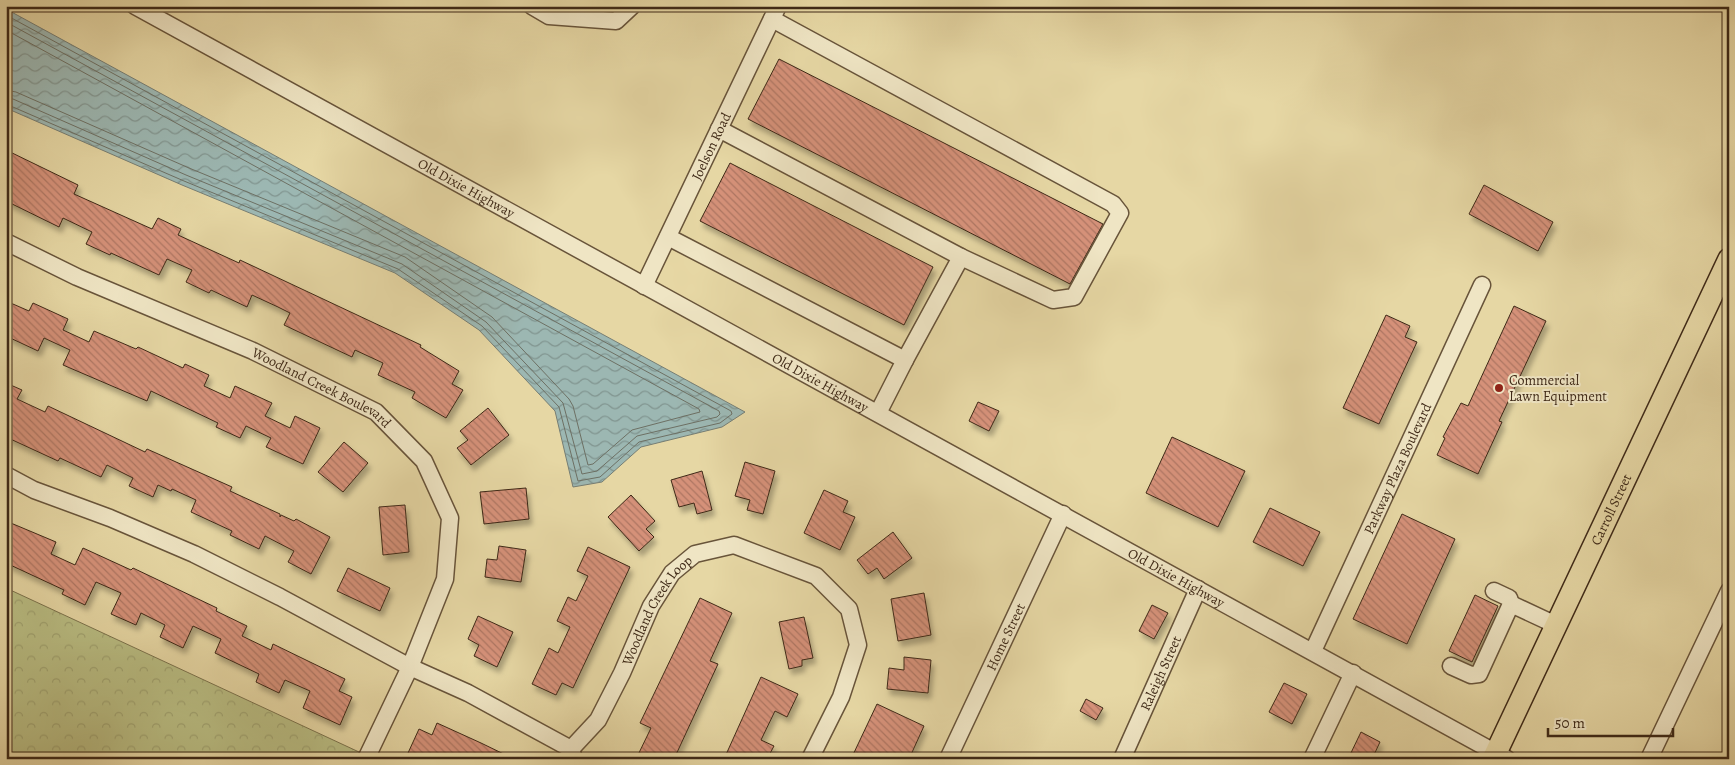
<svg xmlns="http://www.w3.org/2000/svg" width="1735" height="765" font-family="Alegreya,serif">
  <defs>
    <pattern id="forest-crowns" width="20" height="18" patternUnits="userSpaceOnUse" patternTransform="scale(1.25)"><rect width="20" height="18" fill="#b9bd83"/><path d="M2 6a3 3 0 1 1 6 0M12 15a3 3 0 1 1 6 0" fill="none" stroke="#a0a270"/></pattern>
    <pattern id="water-waves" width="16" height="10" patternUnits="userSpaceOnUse" patternTransform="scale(1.25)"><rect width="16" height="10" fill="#9cb7b2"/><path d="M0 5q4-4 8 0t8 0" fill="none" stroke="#819590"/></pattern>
    <pattern id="building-back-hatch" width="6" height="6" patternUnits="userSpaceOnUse" patternTransform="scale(1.25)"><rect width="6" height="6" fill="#d59179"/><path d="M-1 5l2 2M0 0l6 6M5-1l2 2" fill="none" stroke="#ae7662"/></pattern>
    <filter id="shadow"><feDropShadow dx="3" dy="5.5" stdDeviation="2.5" flood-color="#0004"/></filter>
  </defs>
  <rect width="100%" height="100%" fill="#e6d7a4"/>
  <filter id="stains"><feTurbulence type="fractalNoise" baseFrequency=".004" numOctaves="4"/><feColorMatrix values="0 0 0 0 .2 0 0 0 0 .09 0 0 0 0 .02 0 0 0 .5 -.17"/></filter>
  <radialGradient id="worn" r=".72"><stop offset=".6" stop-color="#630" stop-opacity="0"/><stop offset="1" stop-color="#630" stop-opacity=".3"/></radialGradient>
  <!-- forest -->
  <polygon fill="url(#forest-crowns)" stroke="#7c734d" points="6,588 359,752 356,759 6,759"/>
  <!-- water -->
  <polygon fill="url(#water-waves)" stroke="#767e74" points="6,9 745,412 722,427 641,447 602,482 573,487 555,411 479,330 395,273 182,185 6,108"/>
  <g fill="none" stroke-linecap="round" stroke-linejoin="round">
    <!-- shore -->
    <g stroke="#6d7064" stroke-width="1">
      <polyline points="6,15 731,411 732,414 720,423 639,442 600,477 578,481 559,407 482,326 398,269 184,181 6,104"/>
      <polyline points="6,22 719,411 720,414 717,417 637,436 597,471 582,474 563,403 486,322 402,264 186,175 13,99 6,98"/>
      <polyline points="6,30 699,409 700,412 632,430 593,464 588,465 573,406 569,399 492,317 405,257 189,168 16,92 6,90"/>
    </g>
  </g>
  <!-- building -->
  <g fill="url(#building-back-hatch)" stroke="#3e2917" filter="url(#shadow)">
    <polygon points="779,59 1103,224 1070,284 748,119"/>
    <polygon points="6,150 78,185 74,194 152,229 158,218 181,229 178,235 239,263 240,260 421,345 420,347 459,371 452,384 463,390 446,418 412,398 415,392 378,375 383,363 355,350 352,357 284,325 290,313 278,307 252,295 247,307 211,290 209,293 186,282 192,270 167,259 159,275 111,253 110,255 86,244 92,232 63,218 59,227 6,201"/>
    <polygon points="730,163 933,267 904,325 700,221"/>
    <polygon points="1484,185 1553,222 1538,251 1469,214"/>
    <polygon points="6,301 29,311 33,303 68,319 63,330 89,342 94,331 136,349 138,347 183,368 185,364 209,375 204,386 230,398 235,386 272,403 265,416 290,428 295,416 320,428 303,464 266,447 271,438 246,426 240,438 216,427 218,423 151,391 147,401 63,365 70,350 44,338 38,351 6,336"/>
    <polygon points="1514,306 1546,321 1499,421 1502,422 1478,474 1437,455 1445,438 1443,437 1461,403 1468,406"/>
    <polygon points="1386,315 1410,326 1405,337 1417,342 1379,424 1343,408"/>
    <polygon points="6,383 22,390 17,399 45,412 48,406 145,452 147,449 232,487 230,491 280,514 280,517 281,515 294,521 296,519 330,537 311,574 288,562 294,551 265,536 259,549 230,535 232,531 191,512 196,500 172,489 171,491 158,485 153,497 129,486 133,478 107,465 101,477 60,458 58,461 6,437"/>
    <polygon points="978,402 999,411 989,431 969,421"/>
    <polygon points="488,408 509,435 471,465 457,448 468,440 460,431"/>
    <polygon points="1172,437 1245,471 1218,527 1146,493"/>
    <polygon points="344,442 368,463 343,492 318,472"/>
    <polygon points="745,462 775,471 763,514 747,510 750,500 735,496"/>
    <polygon points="702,471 712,510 697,514 694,503 679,507 671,480"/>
    <polygon points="526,488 529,519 484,524 480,492"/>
    <polygon points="824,490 848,501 843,512 855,517 840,550 804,533"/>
    <polygon points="631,495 655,521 646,529 654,537 639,551 608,517"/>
    <polygon points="405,505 409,552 383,555 379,507"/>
    <polygon points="1270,508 1320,532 1303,566 1253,542"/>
    <polygon points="1402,514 1455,539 1407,644 1353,619"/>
    <polygon points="6,521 56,542 51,554 75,565 83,548 131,570 133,568 217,608 216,611 247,626 242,636 271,650 273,644 345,679 339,691 352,697 340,725 303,708 310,691 285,680 279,693 256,682 259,674 215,653 221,639 193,626 183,648 160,637 165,625 141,613 136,625 111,614 121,593 96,582 85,605 62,594 64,590 6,563"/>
    <polygon points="893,532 912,558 884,579 877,568 868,574 857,560"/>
    <polygon points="499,546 526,550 521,582 485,577 487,559 497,560"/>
    <polygon points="588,547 630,567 573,688 562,683 556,695 532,684 549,648 558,653 570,627 557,621 568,597 576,601 588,576 577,571"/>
    <polygon points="348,568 390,588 380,611 337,591"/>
    <polygon points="924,593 931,635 898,641 891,599"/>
    <polygon points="1475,595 1498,606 1472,662 1449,651"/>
    <polygon points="700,598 732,613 710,661 718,664 674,759 636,759 651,728 640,723"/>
    <polygon points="1152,605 1168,613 1154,639 1139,631"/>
    <polygon points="478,616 513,632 497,667 474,656 479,645 468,639"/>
    <polygon points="804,617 813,658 802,660 802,666 789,669 779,622"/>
    <polygon points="904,657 931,660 928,693 887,689 889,668 904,670"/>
    <polygon points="761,677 798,694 787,717 775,711 761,740 774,746 767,759 724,759"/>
    <polygon points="1284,683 1307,694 1292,724 1269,712"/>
    <polygon points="1086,699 1103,708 1096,720 1080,711"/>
    <polygon points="877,704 924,726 909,759 851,759"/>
    <polygon points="437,723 481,743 514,759 420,759 408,753 419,729 432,735"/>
    <polygon points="1361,732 1380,742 1372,759 1348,759"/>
  </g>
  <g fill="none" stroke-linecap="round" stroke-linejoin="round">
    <!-- minor casing -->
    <g stroke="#68543a" stroke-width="19">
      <g id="minor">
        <path id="s1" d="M 135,6 L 1507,759"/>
        <polyline points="532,6 549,16 616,21 632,6"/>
        <polyline points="719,129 961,257 1053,300 1074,297 1120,213 1113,204 772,19"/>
        <polyline points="668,237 905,360"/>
        <path id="s2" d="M 6,242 L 77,277 L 253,351 L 376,412 L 424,461 L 450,518 L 445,579 L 410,667 L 366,759"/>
        <path id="s3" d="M 644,286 L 778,6"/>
        <polyline points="878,413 905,360 961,257"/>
        <polyline points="6,475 34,490 110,518 194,554 280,597 410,667 468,693 571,749 574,759"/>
        <polyline points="1511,604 1556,625"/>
        <path id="s4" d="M 1313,651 L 1482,285"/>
        <polyline points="1451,666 1471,675 1479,674 1511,604 1509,598 1494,591"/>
        <path id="s5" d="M 571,749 L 598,720 L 622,673 L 651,606 L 672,573 L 695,554 L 734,545 L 816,576 L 849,609 L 858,645 L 841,697 L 810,759"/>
        <path id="s6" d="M 948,759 L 1063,514"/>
        <path id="s7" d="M 1122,759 L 1198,589"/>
        <polyline points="1312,759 1353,673"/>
        <polyline points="1649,759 1729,591"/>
      </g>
    </g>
    <!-- major casing -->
    <g stroke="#3e2917" stroke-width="24">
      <g id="major">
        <path id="s8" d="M 1493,759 L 1729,259"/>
      </g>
    </g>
    <!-- minor -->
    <use href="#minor" stroke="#efe5c4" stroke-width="16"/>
    <!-- major -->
    <use href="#major" stroke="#e6d7a4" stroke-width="21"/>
  </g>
  <!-- markers -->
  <circle fill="#8f2418" stroke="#efe5c4" stroke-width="2" cx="1499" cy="388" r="5"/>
  <g text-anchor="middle" stroke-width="4" stroke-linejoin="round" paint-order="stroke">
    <!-- street labels -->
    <g font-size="14" fill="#3e2917" stroke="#efe5c4">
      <text dy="5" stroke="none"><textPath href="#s3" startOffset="155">Joelson Road</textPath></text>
      <text dy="5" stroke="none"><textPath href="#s1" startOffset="378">Old Dixie Highway</textPath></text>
      <text dy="5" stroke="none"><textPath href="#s1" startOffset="782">Old Dixie Highway</textPath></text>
      <text dy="5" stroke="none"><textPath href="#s2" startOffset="348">Woodland Creek Boulevard</textPath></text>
      <text dy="5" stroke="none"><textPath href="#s4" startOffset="201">Parkway Plaza Boulevard</textPath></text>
      <text dy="5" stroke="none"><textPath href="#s8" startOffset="276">Carroll Street</textPath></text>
      <text dy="5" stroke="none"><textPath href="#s1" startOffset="1188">Old Dixie Highway</textPath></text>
      <text dy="5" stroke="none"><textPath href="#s5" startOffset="165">Woodland Creek Loop</textPath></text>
      <text dy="5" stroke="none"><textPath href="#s6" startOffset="135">Home Street</textPath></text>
      <text dy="5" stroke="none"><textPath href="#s7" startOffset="94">Raleigh Street</textPath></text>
    </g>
    <!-- poi labels -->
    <g font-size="14" fill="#3e2917" stroke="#efe5c4" text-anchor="start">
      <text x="1509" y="385">Commercial<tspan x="1509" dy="16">Lawn Equipment</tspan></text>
    </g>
  </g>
  <!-- margin -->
  <rect width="1735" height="765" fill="none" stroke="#e6d7a4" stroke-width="25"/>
  <rect x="8" y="8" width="1720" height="750" fill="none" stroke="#3e2917" stroke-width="2.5"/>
  <rect x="12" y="12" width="1710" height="740" fill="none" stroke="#3e2917"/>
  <!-- scale -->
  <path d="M1548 728v8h125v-8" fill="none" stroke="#3e2917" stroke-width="2.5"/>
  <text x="1555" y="728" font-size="15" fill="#3e2917" stroke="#efe5c4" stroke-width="4" paint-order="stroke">50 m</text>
  <rect width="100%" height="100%" filter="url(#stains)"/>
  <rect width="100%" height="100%" fill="url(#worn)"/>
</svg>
